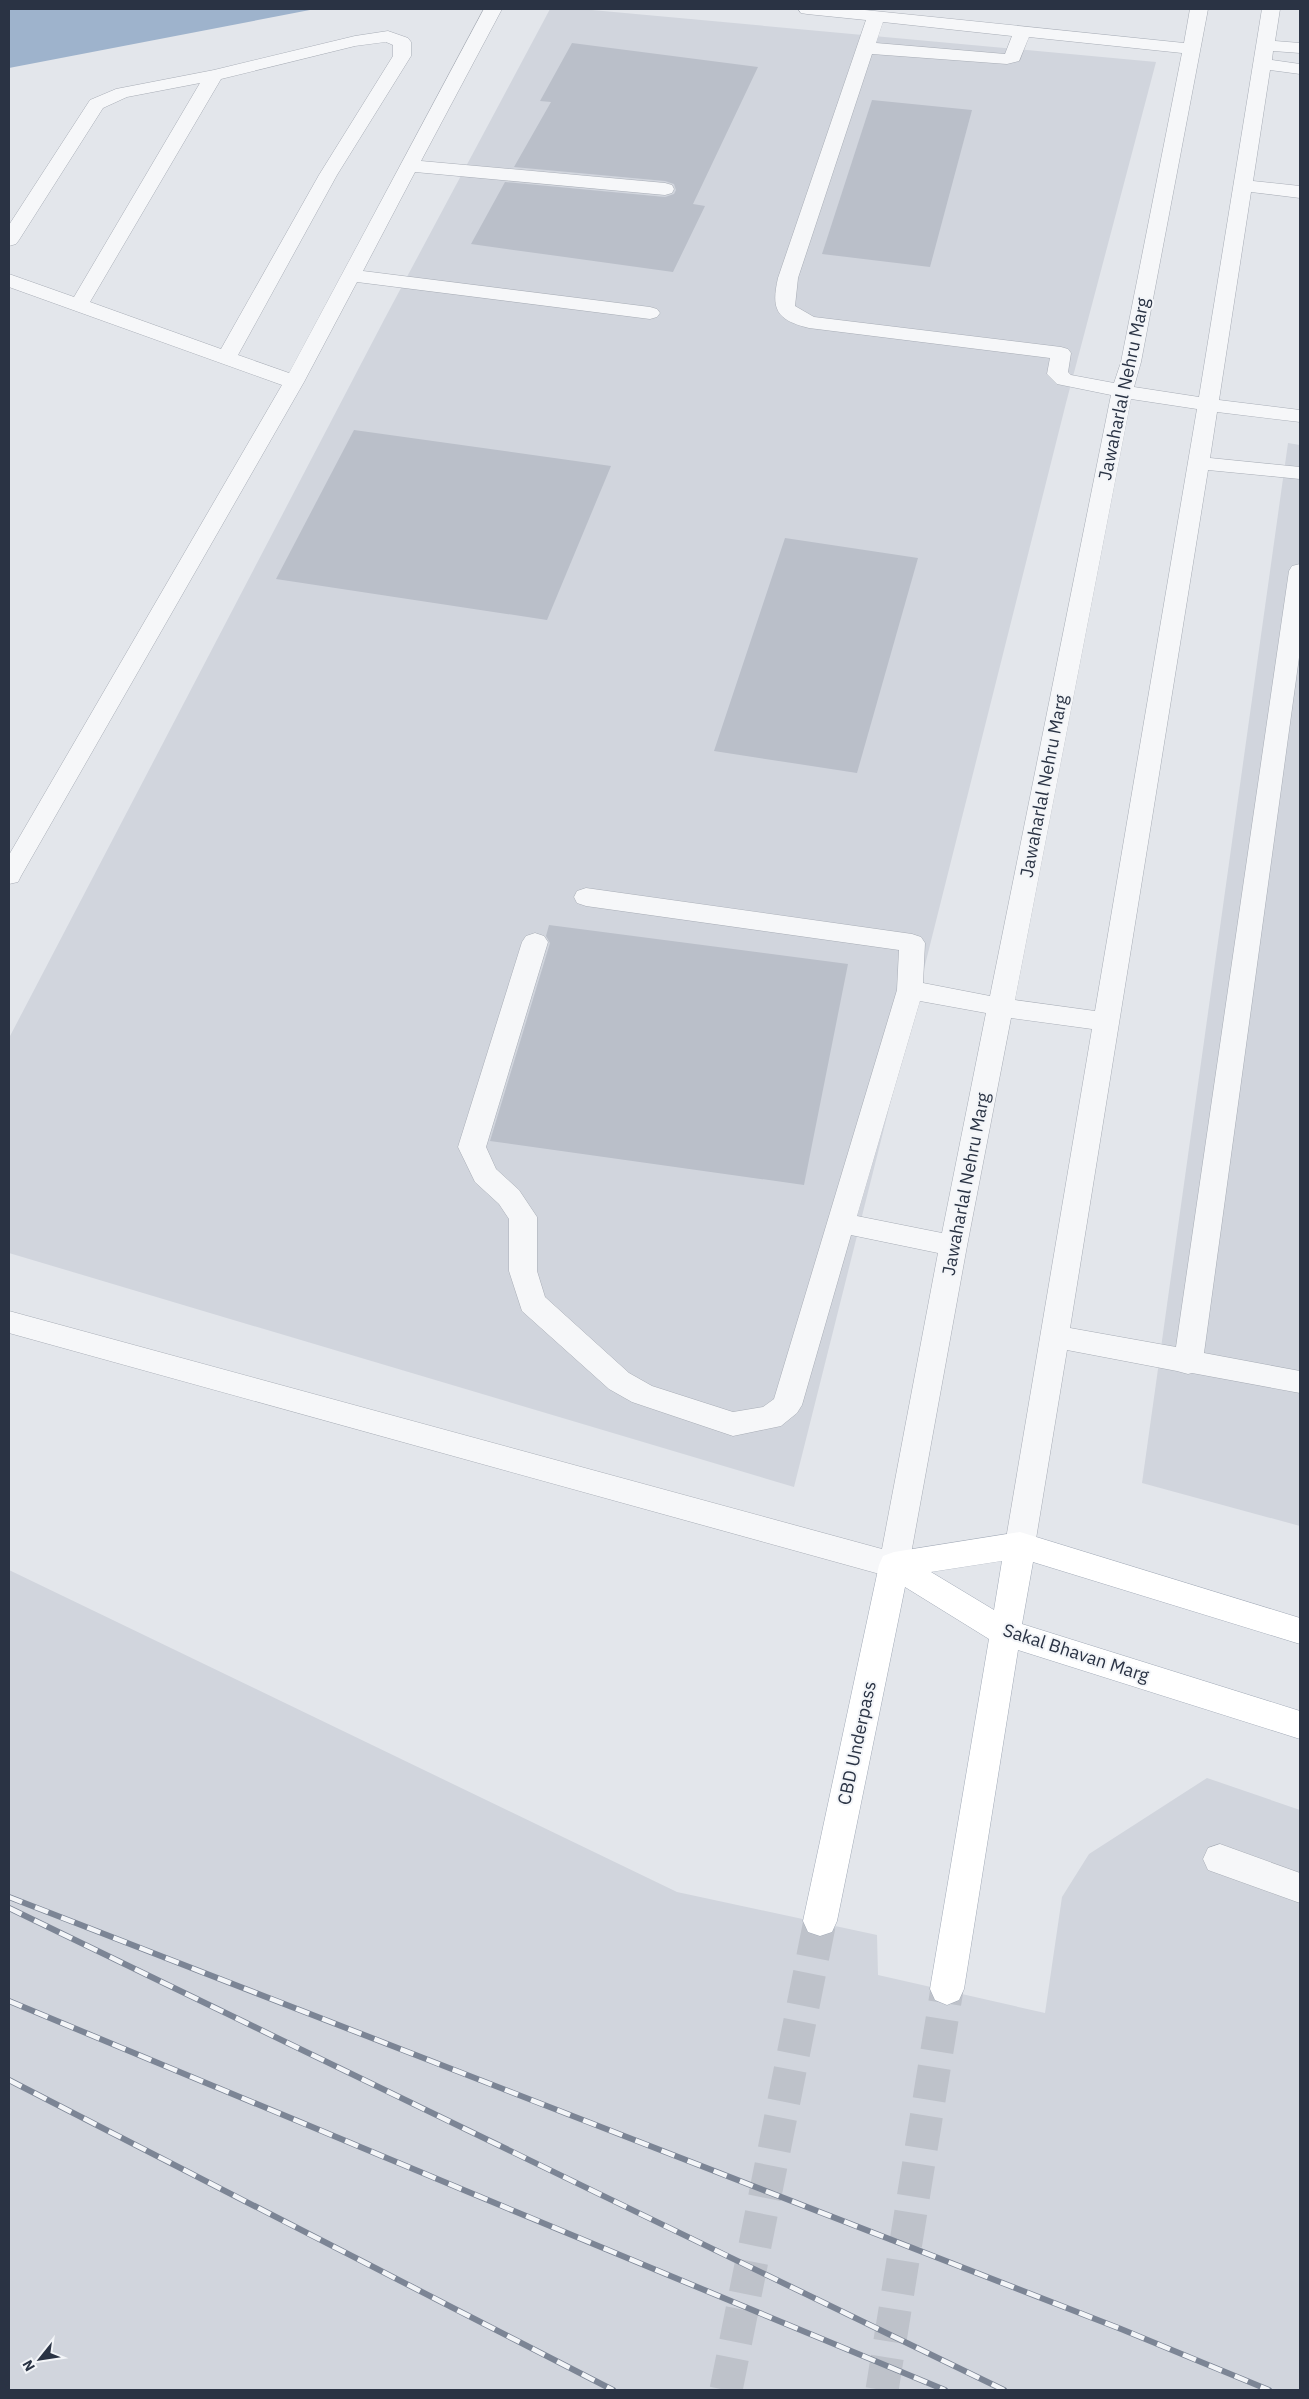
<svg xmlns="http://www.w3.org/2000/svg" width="1309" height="2399" font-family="'IBM Plex Sans',sans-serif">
  <rect width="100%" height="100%" fill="#e3e6eb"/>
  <!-- built -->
  <g fill="#d1d5dd">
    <polygon points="550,9 581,9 1156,62 1066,403 794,1487 9,1253 9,1038 385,318"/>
    <polygon points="1288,443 1300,445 1300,1526 1142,1483"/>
    <polygon points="9,1570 677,1892 877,1935 878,1975 1045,2013 1062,1897 1089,1854 1207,1778 1300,1810 1300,2390 9,2390"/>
  </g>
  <!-- water -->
  <polygon fill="#9eb3cc" points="9,9 315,9 9,68"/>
  <!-- building -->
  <g fill="#babfc9">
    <polygon points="572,43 758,67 693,204 705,206 673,272 471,244 505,182 665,197 674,194 676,190 674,184 665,181 514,167 551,102 540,101"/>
    <polygon points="872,100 972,110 930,267 822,254"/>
    <polygon points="354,430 611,466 547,620 276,579"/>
    <polygon points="785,538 918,558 857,773 714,751"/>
    <polygon points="549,925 848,964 804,1185 490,1141 550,943 546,936"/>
  </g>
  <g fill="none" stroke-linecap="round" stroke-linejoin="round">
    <!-- major-tunnel -->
    <g stroke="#bec2ca" stroke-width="33" stroke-dasharray="33 16" stroke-linecap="butt">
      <polyline points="726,2390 820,1921"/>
      <polyline points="882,2390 947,1989"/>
    </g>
    <!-- minor casing -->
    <g stroke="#a8adb6" stroke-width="1">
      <g id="minor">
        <path d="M 484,9 L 502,9 L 421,161 L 665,183 L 672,185 L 674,189 L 672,193 L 665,195 L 415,172 L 363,271 L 650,307 L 657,309 L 660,313 L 657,317 L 650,319 L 357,282 L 304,382 L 21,876 L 18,882 L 9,884 L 9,855 L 282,385 L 9,287 L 9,274 L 74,297 L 200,83 L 127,97 L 103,108 L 19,240 L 16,244 L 9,246 L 9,225 L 90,100 L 116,89 L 214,70 L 355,36 L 388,31 L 408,38 L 411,42 L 411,56 L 337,175 L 238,355 L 289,373 ZM 386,42 L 393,45 L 393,56 L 319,175 L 221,349 L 90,302 L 221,79 L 355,46 Z"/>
        <path d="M 798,9 L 855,9 L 1184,43 L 1190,9 L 1208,9 L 1141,362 L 1134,387 L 1199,397 L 1262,9 L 1280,9 L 1275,41 L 1300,43 L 1300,53 L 1273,51 L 1272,60 L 1300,64 L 1300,74 L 1270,70 L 1253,181 L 1300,186 L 1300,198 L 1251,192 L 1219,400 L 1300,410 L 1300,422 L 1217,412 L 1210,458 L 1300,467 L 1300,479 L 1208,470 L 1070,1328 L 1176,1347 L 1289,571 L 1292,566 L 1300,564 L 1300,650 L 1204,1353 L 1300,1371 L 1300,1393 L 1192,1373 L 1188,1374 L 1177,1371 L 1067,1350 L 1035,1545 L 1031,1554 L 1020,1558 L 1009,1554 L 1005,1545 L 1092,1029 L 1011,1018 L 967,1246 L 909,1565 L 905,1574 L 894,1578 L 9,1333 L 9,1311 L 882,1549 L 938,1253 L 851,1235 L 802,1405 L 797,1413 L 781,1426 L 733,1436 L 632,1402 L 609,1389 L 522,1311 L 509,1271 L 509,1219 L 499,1204 L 475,1182 L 458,1147 L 522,942 L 526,936 L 535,933 L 544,936 L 548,942 L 486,1147 L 496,1169 L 519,1190 L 537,1217 L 537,1271 L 545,1297 L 629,1373 L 652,1386 L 733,1412 L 763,1407 L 774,1399 L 897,990 L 899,950 L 586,906 L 577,903 L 574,897 L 577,891 L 586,888 L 912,934 L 921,937 L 925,943 L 923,983 L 990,996 L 1111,395 L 1057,384 L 1047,374 L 1050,358 L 809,328 C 776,320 771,309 778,278 L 866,20 L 807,14 L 801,13 ZM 883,22 L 1012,36 L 1005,54 L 876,43 ZM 1029,37 L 1182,53 L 1121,362 L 1114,383 L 1071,375 L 1068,372 L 1071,353 L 1068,349 L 1061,347 L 814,317 L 795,306 L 798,278 L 872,54 L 1007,64 L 1019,61 ZM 1131,399 L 1197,409 L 1095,1011 L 1015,1000 ZM 920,1001 L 986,1013 L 942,1233 L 857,1216 Z"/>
        <polygon points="1220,1844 1300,1873 1300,1903 1208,1870 1203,1859 1208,1848"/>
      </g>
    </g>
    <!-- major casing -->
    <g stroke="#a2aab7" stroke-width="1">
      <path id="major" d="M 1020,1532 L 1300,1618 L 1300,1644 L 1033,1562 L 1022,1624 L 1300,1711 L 1300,1739 L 1018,1650 L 964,1989 L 959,2000 L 947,2005 L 935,2000 L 930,1989 L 989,1639 L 905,1587 L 837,1921 L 832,1932 L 820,1936 L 808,1932 L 803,1921 L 879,1565 L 883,1556 L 894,1552 ZM 1002,1561 L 994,1610 L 931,1572 Z"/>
    </g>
    <!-- minor -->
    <use href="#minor" fill="#f6f7f9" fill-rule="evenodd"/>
    <!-- major -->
    <use href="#major" fill="#fff" fill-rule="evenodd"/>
    <!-- rail casing -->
    <g stroke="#7c8595" stroke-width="6">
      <g id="rail">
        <polyline points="9,1897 1121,2329 1269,2390"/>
        <polyline points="9,1908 1004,2390"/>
        <polyline points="9,2001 945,2390"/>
        <polyline points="9,2080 613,2390"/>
      </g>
    </g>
    <!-- rail -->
    <use href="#rail" stroke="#f3f5f8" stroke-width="4.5" stroke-dasharray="14" stroke-linecap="butt"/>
  </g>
  <g text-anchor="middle" stroke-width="4" stroke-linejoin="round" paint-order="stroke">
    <!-- street labels -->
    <g font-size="18" fill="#2a3344" stroke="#f3f5f8">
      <text transform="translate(1124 389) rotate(-78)" y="6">Jawaharlal Nehru Marg</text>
      <text transform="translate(1044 786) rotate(-79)" y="6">Jawaharlal Nehru Marg</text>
      <text transform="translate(966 1184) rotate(-79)" y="6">Jawaharlal Nehru Marg</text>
      <text transform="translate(1076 1653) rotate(18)" y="6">Sakal Bhavan Marg</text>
      <text transform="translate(857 1743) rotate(-78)" y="6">CBD Underpass</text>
    </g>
  </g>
  <!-- border -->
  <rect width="1309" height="2399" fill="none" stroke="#2a3344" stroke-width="20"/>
  <!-- north arrow -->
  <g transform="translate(40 2359) rotate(240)" stroke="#f3f5f8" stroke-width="4" paint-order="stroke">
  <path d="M0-4L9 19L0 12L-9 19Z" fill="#2a3344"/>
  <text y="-8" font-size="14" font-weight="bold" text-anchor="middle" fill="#2a3344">N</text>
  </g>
</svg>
